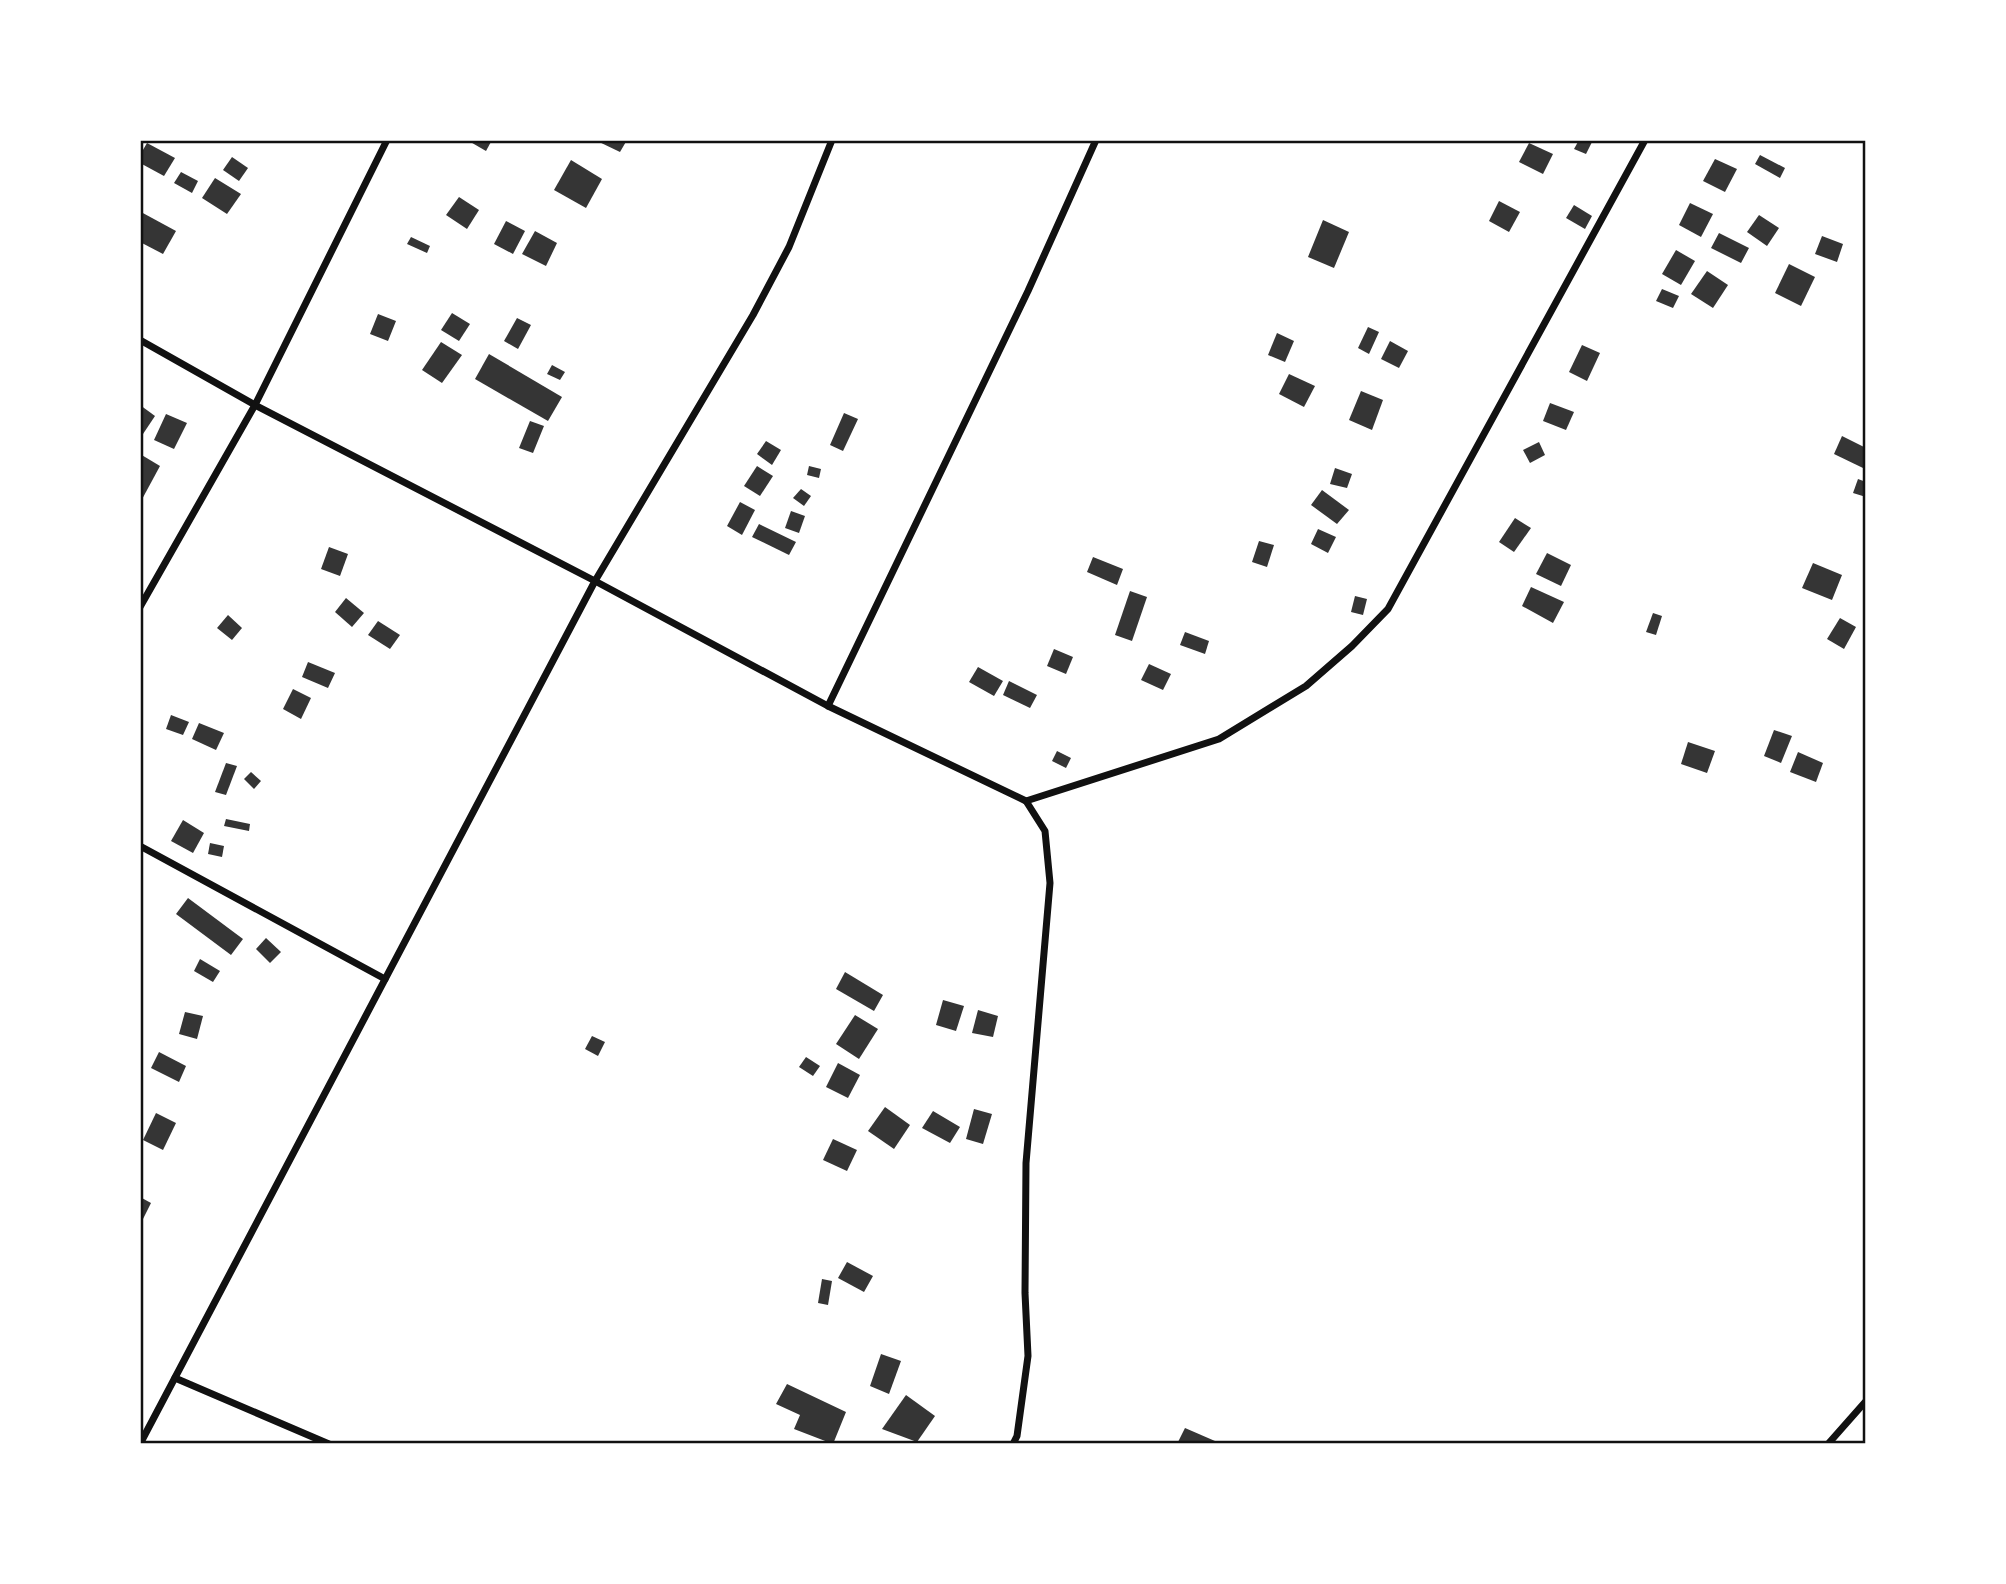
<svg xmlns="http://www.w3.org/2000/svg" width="2006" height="1584" font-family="'Public Sans',sans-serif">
  <rect width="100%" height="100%" fill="#fff"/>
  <!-- building -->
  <g fill="#353535">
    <polygon points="467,140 492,140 486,151"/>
    <polygon points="595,140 627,140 620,152"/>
    <polygon points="1579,140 1593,140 1586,154 1574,149"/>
    <polygon points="147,143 175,158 164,176 140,163 140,155"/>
    <polygon points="1529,143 1553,154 1543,174 1519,162"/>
    <polygon points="1760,155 1785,168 1780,178 1755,164"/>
    <polygon points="232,157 248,168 239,181 223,170"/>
    <polygon points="1715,159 1737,169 1725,192 1703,181"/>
    <polygon points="571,160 602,179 586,208 554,190"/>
    <polygon points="181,172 198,181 192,193 174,183"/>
    <polygon points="215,178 241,194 227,214 202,198"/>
    <polygon points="459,197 479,210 467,229 446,215"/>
    <polygon points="1499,201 1520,212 1509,232 1489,221"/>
    <polygon points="1690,203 1713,214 1701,237 1679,225"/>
    <polygon points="1574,205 1592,216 1585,229 1566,218"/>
    <polygon points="141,212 176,231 163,254 140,242"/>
    <polygon points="1759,215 1779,228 1767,246 1747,232"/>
    <polygon points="1323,220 1349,232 1334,268 1308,257"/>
    <polygon points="506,221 525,231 513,254 494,244"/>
    <polygon points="535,231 557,243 546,266 522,254"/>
    <polygon points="1719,233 1749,248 1741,263 1711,248"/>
    <polygon points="1822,236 1843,244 1837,262 1815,254"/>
    <polygon points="411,237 430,246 427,253 407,244"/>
    <polygon points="1676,250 1695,261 1681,285 1662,274"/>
    <polygon points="1789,264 1815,277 1801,306 1775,293"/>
    <polygon points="1707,271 1728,285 1713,308 1691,294"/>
    <polygon points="1662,289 1679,296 1673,308 1656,301"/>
    <polygon points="452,313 470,324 459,341 441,330"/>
    <polygon points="378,314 396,321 388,341 370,334"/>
    <polygon points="517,318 531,325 518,349 504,341"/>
    <polygon points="1368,327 1379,332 1369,354 1358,348"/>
    <polygon points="1277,333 1294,341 1285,362 1268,355"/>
    <polygon points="1390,341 1408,351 1399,368 1381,359"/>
    <polygon points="441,342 462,355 442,383 422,370"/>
    <polygon points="1582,345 1600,353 1587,381 1569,372"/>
    <polygon points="489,354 562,397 548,421 475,379"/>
    <polygon points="552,365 565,372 560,380 547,374"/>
    <polygon points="1289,374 1315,386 1304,407 1279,394"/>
    <polygon points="1361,391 1383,400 1372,430 1349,420"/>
    <polygon points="1550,403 1574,412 1566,430 1543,421"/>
    <polygon points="140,405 155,416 143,434 140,432"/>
    <polygon points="844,413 858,419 843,451 830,445"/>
    <polygon points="166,414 187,423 174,449 154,440"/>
    <polygon points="530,421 544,426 533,453 519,448"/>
    <polygon points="1842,436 1866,448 1866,462 1863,468 1834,454"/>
    <polygon points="766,441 781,450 772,465 757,454"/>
    <polygon points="1539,442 1545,455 1530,463 1523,450"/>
    <polygon points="140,454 160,466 140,503"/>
    <polygon points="757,466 773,476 760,496 744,486"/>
    <polygon points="809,466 821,469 819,478 807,475"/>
    <polygon points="1335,468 1352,474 1347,488 1330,484"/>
    <polygon points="1858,479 1866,482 1866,497 1853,493"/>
    <polygon points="801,489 811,496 804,506 793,498"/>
    <polygon points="1322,490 1349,510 1337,524 1311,505"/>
    <polygon points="740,502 755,510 742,535 727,526"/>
    <polygon points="791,511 805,516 799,533 785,528"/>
    <polygon points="1515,518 1531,528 1514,552 1499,542"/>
    <polygon points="759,524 796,542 789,555 752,537"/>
    <polygon points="1318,529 1336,537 1328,553 1311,544"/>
    <polygon points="1259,541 1274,545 1267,567 1252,562"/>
    <polygon points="329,547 348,554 340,576 321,569"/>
    <polygon points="1547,553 1571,565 1561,586 1536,574"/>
    <polygon points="1093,557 1123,569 1117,585 1087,572"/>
    <polygon points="1813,563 1842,575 1832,600 1802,588"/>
    <polygon points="1531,587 1564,602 1553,623 1522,606"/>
    <polygon points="1130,591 1147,597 1132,641 1115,635"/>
    <polygon points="1355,596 1367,599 1363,615 1351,612"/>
    <polygon points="346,598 364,613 352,627 335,612"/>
    <polygon points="1653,613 1662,616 1656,635 1646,632"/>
    <polygon points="228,615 242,628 232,640 217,628"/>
    <polygon points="1840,618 1856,627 1844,649 1827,639"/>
    <polygon points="378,621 400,635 390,649 368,635"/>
    <polygon points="1185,632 1209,641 1205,654 1180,645"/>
    <polygon points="1054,649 1073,657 1066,674 1047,666"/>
    <polygon points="308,662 335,673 328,688 302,677"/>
    <polygon points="1149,664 1171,674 1163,690 1141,680"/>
    <polygon points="978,667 1003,681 994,696 969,682"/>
    <polygon points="1009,681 1037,695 1030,708 1003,695"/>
    <polygon points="293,689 311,698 301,719 283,709"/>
    <polygon points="171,715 189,722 183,735 166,729"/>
    <polygon points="199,723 224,733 216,750 192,739"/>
    <polygon points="1774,730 1792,736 1781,763 1764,756"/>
    <polygon points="1688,742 1715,751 1707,773 1681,764"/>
    <polygon points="1057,751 1071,758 1066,768 1052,761"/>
    <polygon points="1798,752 1823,763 1816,782 1790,772"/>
    <polygon points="226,763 237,766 226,795 215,792"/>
    <polygon points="251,772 261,781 254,789 244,779"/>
    <polygon points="226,819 250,824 249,831 224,826"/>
    <polygon points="183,820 204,833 193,853 171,841"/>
    <polygon points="210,843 224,846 222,857 208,854"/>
    <polygon points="188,898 243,939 231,955 176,914"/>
    <polygon points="266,938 281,952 270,963 256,949"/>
    <polygon points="200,959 220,971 213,982 194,971"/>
    <polygon points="845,972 883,995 874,1011 836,989"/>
    <polygon points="943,1000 964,1006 956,1031 936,1025"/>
    <polygon points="978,1010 998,1016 993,1037 972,1033"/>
    <polygon points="185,1012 203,1016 197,1039 179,1034"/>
    <polygon points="855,1015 878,1029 859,1059 836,1044"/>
    <polygon points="592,1036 605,1042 598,1056 585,1049"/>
    <polygon points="159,1052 186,1066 179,1082 151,1068"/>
    <polygon points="806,1057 820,1066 813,1076 799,1067"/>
    <polygon points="838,1063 860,1075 848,1098 826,1087"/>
    <polygon points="885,1107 910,1125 894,1149 868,1131"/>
    <polygon points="974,1109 992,1114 983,1144 966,1139"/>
    <polygon points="933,1111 960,1127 950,1143 922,1128"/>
    <polygon points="156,1113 176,1123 163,1150 143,1140"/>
    <polygon points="833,1139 857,1150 847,1171 823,1160"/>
    <polygon points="140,1197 151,1203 140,1225"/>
    <polygon points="847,1262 873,1276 864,1292 838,1278"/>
    <polygon points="822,1279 832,1281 828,1305 818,1303"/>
    <polygon points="881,1354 901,1361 889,1394 870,1386"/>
    <polygon points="787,1384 846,1412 833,1444 794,1429 800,1415 776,1404"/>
    <polygon points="906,1395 935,1416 917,1442 882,1429"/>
    <polygon points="1185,1428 1215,1441 1213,1444 1183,1444 1178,1442"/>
  </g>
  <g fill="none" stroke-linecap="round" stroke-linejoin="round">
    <!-- minor -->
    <g stroke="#111" stroke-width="7">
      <polyline points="140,340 255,405 595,581 828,706 1026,801 1045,831 1050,883 1026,1163 1025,1293 1028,1356 1017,1436 1013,1444"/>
      <polyline points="140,607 255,405 387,140"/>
      <polyline points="828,706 1028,291 1096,140"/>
      <polyline points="1026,801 1219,739 1306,686 1352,646 1388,609 1645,140"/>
      <polyline points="140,846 385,979"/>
      <polyline points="175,1378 329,1444"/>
      <polyline points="140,1444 595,581 753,315 789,247 832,140"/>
      <polyline points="1828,1444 1866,1401"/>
    </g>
  </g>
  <!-- border -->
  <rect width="2006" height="1584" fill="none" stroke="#ffffff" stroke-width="284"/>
  <rect x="142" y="142" width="1722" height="1300" fill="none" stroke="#111" stroke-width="2.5"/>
</svg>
